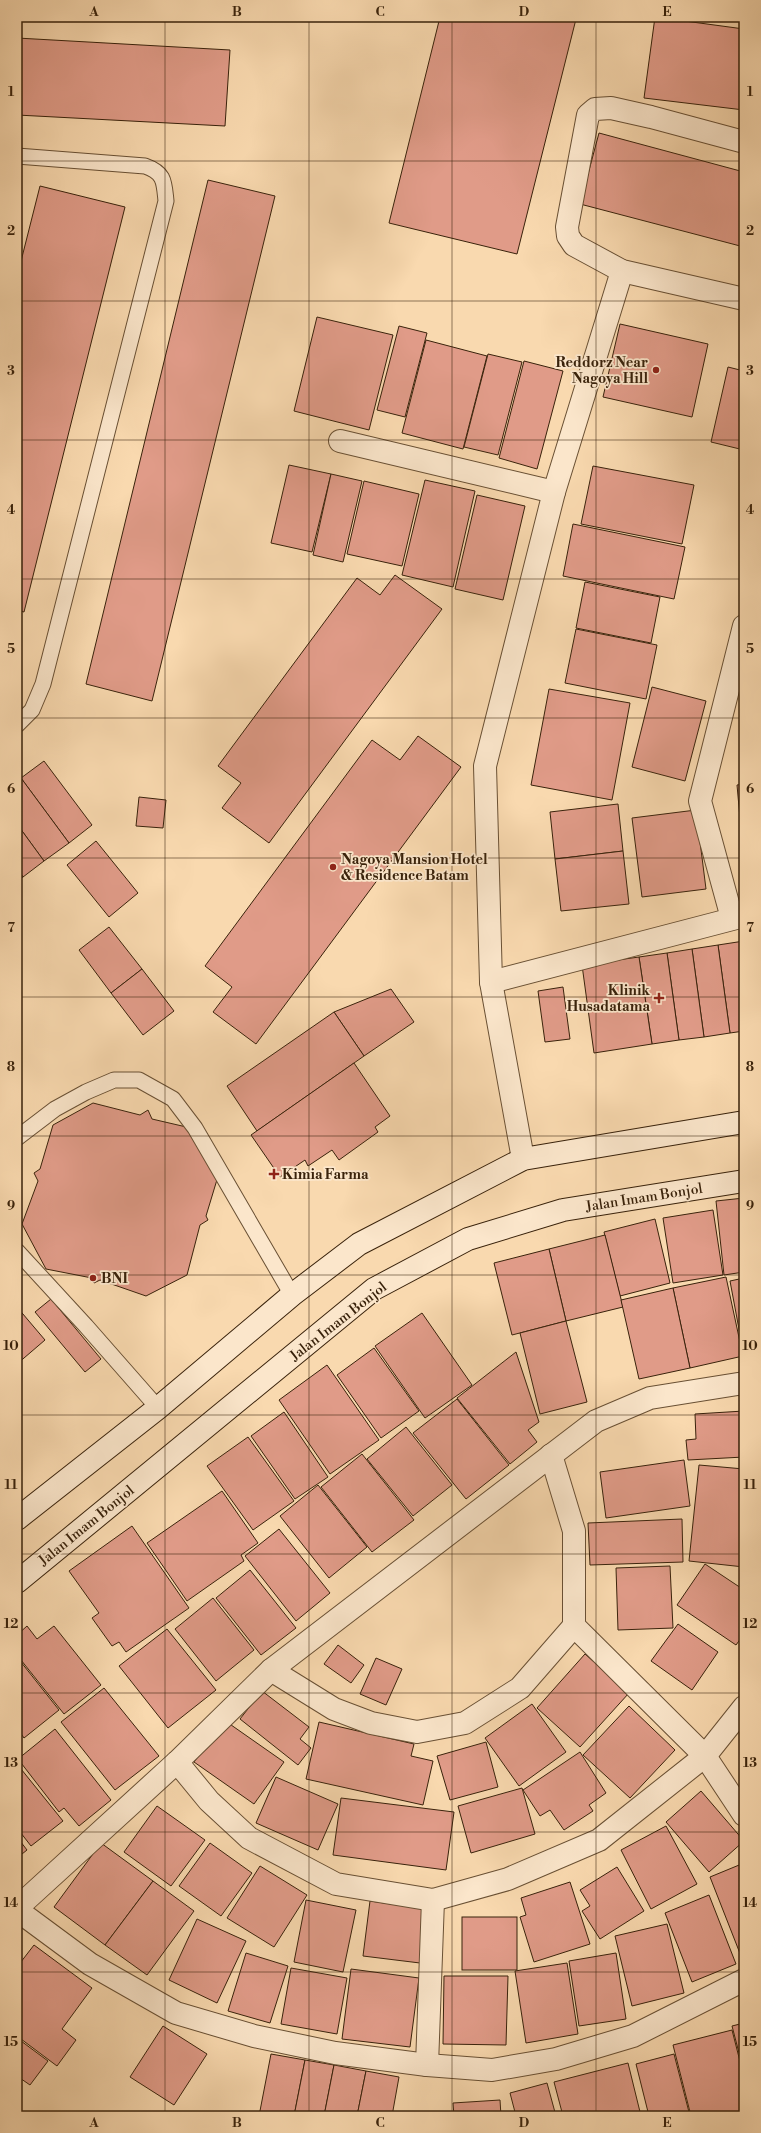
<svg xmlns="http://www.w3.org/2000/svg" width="761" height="2133" font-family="'Libre Bodoni',serif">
  <rect width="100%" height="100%" fill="#f9d9af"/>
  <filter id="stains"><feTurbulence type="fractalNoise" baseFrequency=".005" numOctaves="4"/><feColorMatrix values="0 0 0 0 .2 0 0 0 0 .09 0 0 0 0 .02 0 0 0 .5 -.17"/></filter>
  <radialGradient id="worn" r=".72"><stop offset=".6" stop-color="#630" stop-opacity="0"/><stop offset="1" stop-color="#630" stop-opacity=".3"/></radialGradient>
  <!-- building -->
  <g fill="#e09b88" stroke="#39220b">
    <polygon points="440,17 566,17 576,19 517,254 389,223"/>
    <polygon points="655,17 744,29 744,110 644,98"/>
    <polygon points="17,38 230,50 225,126 17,115"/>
    <polygon points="599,133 744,172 744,247 580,204"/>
    <polygon points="208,180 275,196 152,701 86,684"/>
    <polygon points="40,186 125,207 24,612 17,610 17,277"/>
    <polygon points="317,317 393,335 369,430 294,411"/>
    <polygon points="620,324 708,344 692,417 603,397"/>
    <polygon points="399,326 427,333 405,417 377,410"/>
    <polygon points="426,340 487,356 463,449 402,433"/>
    <polygon points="488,354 522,362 498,455 464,447"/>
    <polygon points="524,361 563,371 537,469 499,458"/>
    <polygon points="728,367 744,371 744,450 711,442"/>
    <polygon points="289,465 331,474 312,552 271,543"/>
    <polygon points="593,466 694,485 682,544 581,524"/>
    <polygon points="331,474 362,481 343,562 313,555"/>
    <polygon points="425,480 475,491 453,587 402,575"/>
    <polygon points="364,481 419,494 402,566 347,554"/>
    <polygon points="477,495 525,506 503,600 455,589"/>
    <polygon points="573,524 685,547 674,599 563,576"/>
    <polygon points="395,575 442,609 269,843 222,808 241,783 218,766 357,578 380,595"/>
    <polygon points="585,582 660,597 651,643 576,628"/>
    <polygon points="576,629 657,645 646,699 565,683"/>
    <polygon points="652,687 706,701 685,781 632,767"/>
    <polygon points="549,689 630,703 612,800 531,785"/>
    <polygon points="418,736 461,767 256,1044 213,1012 232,987 205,966 372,740 400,760"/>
    <polygon points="44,761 92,825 69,843 21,778"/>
    <polygon points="21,778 69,843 44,861 17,824 17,781"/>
    <polygon points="744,784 744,862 737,785"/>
    <polygon points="139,797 166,800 163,828 136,826"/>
    <polygon points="618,804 623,851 555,859 550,812"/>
    <polygon points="696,810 706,889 642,897 632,818"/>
    <polygon points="17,824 44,861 23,877 17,868"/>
    <polygon points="96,841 138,893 109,917 67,865"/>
    <polygon points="623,851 629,904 561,911 555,859"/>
    <polygon points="17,868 23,877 17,882"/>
    <polygon points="109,927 142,969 111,993 79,950"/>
    <polygon points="744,941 744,1031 730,1033 718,945"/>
    <polygon points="718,945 730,1033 704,1037 692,949"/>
    <polygon points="692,949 704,1037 679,1040 667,953"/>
    <polygon points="667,953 679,1040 652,1044 639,957"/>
    <polygon points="639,957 652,1044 594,1053 582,965"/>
    <polygon points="142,969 174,1011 143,1035 111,993"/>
    <polygon points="563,987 570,1039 545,1042 538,991"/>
    <polygon points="391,989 414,1022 364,1056 334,1012"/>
    <polygon points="334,1012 364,1056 257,1131 227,1086"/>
    <polygon points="354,1063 390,1116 375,1127 378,1132 339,1160 332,1150 308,1166 305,1160 280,1177 251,1135"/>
    <polygon points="93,1103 140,1115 148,1110 152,1119 195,1129 219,1173 206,1216 208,1220 200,1225 187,1275 146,1296 100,1280 94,1283 92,1278 46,1269 22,1224 38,1181 34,1173 40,1169 53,1125"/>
    <polygon points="744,1198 744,1272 724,1275 716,1201"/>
    <polygon points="713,1210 723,1275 673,1283 663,1218"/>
    <polygon points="655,1219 670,1283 620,1296 604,1232"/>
    <polygon points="605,1235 623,1307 566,1321 549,1249"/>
    <polygon points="549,1249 566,1321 512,1335 494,1263"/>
    <polygon points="726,1277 743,1356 690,1368 673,1288"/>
    <polygon points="744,1278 744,1356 730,1281"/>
    <polygon points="673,1288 690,1368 639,1379 621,1300"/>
    <polygon points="51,1299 101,1359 85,1372 35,1312"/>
    <polygon points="17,1307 45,1340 17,1364"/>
    <polygon points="422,1313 472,1385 425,1418 375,1346"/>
    <polygon points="566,1321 587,1402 540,1414 520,1333"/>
    <polygon points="374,1348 419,1411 381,1438 337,1375"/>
    <polygon points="516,1352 539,1422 528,1430 537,1442 510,1464 457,1398"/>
    <polygon points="327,1365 379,1440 330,1474 279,1400"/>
    <polygon points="457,1399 509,1465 466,1499 413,1433"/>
    <polygon points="744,1411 744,1457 688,1460 686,1440 696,1439 695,1414"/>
    <polygon points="284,1412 328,1477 295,1499 251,1436"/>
    <polygon points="406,1427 452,1485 413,1516 367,1459"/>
    <polygon points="248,1437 294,1501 253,1530 207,1466"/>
    <polygon points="362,1454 414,1520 372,1552 321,1487"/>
    <polygon points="684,1460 690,1506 606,1518 600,1472"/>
    <polygon points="699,1465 744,1469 744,1567 689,1561"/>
    <polygon points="318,1485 367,1547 329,1578 280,1516"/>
    <polygon points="222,1491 258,1543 241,1555 244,1561 187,1601 147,1543"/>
    <polygon points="682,1519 683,1562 590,1565 588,1523"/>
    <polygon points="132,1526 189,1608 126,1652 119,1642 112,1646 92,1618 99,1613 69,1571"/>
    <polygon points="279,1529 330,1593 296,1621 245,1556"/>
    <polygon points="705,1564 744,1590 744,1634 736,1645 677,1605"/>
    <polygon points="670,1566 673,1628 618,1630 616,1568"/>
    <polygon points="250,1570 296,1628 261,1655 216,1598"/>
    <polygon points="213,1598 254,1650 216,1681 175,1629"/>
    <polygon points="678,1624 718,1652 692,1690 651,1661"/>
    <polygon points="27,1626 37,1639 54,1626 101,1685 64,1714 17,1655 17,1635"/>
    <polygon points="167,1629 216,1690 168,1728 119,1666"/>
    <polygon points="338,1645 364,1665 351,1683 324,1664"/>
    <polygon points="585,1654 629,1693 580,1747 537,1708"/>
    <polygon points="17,1657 59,1710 24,1738 17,1728"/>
    <polygon points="376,1658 402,1669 386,1705 360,1694"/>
    <polygon points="104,1688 159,1756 115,1790 61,1722"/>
    <polygon points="262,1691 309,1727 300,1739 311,1748 298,1765 240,1719"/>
    <polygon points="532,1704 566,1752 519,1786 485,1738"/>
    <polygon points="629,1706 675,1750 630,1798 583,1755"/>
    <polygon points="224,1720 284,1762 254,1804 194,1762"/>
    <polygon points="319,1722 414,1744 411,1756 433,1761 423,1805 306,1779"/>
    <polygon points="55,1729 111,1800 79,1826 64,1808 59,1812 18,1759"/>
    <polygon points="17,1733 22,1739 17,1742"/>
    <polygon points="486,1742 498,1787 450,1800 437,1756"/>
    <polygon points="580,1752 606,1793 589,1805 593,1811 564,1830 550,1810 540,1816 523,1790"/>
    <polygon points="17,1764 63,1821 31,1846 17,1828"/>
    <polygon points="276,1777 338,1804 318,1850 256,1823"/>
    <polygon points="522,1788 535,1834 471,1853 458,1806"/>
    <polygon points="701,1791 744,1841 709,1872 666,1822"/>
    <polygon points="341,1798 454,1812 446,1870 333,1855"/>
    <polygon points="157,1806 205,1840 171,1886 124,1852"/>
    <polygon points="666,1826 697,1884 651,1909 621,1850"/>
    <polygon points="17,1837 27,1850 17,1858"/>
    <polygon points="101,1843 153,1881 105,1945 54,1907"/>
    <polygon points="210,1843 252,1873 221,1916 179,1886"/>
    <polygon points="744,1863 744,1955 741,1956 710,1877"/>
    <polygon points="260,1866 307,1895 274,1947 227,1918"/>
    <polygon points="617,1867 644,1911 600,1939 582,1911 590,1906 580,1890"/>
    <polygon points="153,1881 194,1911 147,1975 105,1945"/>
    <polygon points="570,1882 590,1944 534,1962 520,1917 526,1915 521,1898"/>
    <polygon points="709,1895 736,1964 692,1982 665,1913"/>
    <polygon points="306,1900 356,1910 343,1972 294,1962"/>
    <polygon points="370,1901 427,1909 420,1963 363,1956"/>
    <rect x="462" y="1917" width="55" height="53"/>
    <polygon points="197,1919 246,1941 217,2003 169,1980"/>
    <polygon points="667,1924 684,1993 632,2006 615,1936"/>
    <polygon points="34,1945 92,1988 62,2029 76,2040 57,2066 17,2036 17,1967"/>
    <polygon points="246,1953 288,1966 270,2023 228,2011"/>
    <polygon points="616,1953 626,2019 579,2026 569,1961"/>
    <polygon points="567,1963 578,2034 526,2043 515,1971"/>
    <polygon points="291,1968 347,1978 337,2034 281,2024"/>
    <polygon points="351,1969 419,1978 410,2047 342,2039"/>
    <polygon points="444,1976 508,1976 506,2045 443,2044"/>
    <polygon points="744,2023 744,2072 732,2026"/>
    <polygon points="163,2026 207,2054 174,2105 130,2077"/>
    <polygon points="732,2030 744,2077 744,2116 691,2116 673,2045"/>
    <polygon points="17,2038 48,2061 30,2085 17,2076"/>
    <polygon points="271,2054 305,2060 294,2116 259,2116"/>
    <polygon points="674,2054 690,2116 649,2116 636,2064"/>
    <polygon points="305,2060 334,2065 324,2116 294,2116"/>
    <polygon points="628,2063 641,2116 563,2116 554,2082"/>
    <polygon points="334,2065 366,2071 357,2116 324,2116"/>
    <polygon points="366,2071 399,2077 392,2116 357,2116"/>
    <polygon points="547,2083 556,2116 516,2116 510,2093"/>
    <polygon points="500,2100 501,2116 454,2116 453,2103"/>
  </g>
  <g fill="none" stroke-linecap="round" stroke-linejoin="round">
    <!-- service casing -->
    <g stroke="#695034" stroke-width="17">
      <g id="service">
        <path d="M 17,156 L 145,166 C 165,173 164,182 166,201 L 43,684 L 32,710 L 17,725"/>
        <polyline points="17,1138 55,1109 86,1092 114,1080 139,1080 173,1099 195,1128 292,1295"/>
        <polyline points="17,1251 86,1326 158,1408"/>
      </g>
    </g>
    <!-- minor casing -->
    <g stroke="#695034" stroke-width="24">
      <g id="minor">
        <polyline points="744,142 651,117 611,108 595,109 588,115 567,227 568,236 574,245 622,271 744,299"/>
        <polyline points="340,441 554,492"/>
        <polyline points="732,918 700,801 744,626"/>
        <polyline points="491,982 744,916"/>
        <polyline points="523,1159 491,982 485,766 554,492 622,271"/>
        <polyline points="574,1626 705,1756 744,1815"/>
        <polyline points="271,1670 334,1709 371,1723 417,1732 465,1723 520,1688 574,1626 574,1531 551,1455"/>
        <polyline points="177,1762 209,1801 249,1838 336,1884 433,1900 508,1879 599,1840 705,1756 744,1707"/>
        <polyline points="17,1908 177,1762 271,1670 596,1421 650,1398 744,1383"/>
        <polyline points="17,1910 90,1964 176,2013 254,2036 335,2053 427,2065 492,2070 556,2059 633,2036 744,1980"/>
        <polyline points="427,2065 433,1900"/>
      </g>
    </g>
    <!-- secondary casing -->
    <g stroke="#39220b" stroke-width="24">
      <g id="secondary">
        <polyline points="17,1519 158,1408 292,1295 359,1244 523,1159 744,1122"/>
        <polyline points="17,1582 374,1289 468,1239 563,1210 744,1181"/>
      </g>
    </g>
    <!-- service -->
    <use href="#service" stroke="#fbe6cb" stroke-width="15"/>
    <!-- minor -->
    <use href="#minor" stroke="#fbe6cb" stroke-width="22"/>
    <!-- secondary -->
    <use href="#secondary" stroke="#fbe6cb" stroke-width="22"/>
  </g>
  <!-- grid -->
  <path fill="none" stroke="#39220b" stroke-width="1" stroke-opacity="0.55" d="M 165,17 L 165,2116M 309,17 L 309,2116M 452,17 L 452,2116M 596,17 L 596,2116M 17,161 L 744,161M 17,301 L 744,301M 17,440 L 744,440M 17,579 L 744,579M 17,718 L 744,718M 17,858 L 744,858M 17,997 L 744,997M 17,1136 L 744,1136M 17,1275 L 744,1275M 17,1415 L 744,1415M 17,1554 L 744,1554M 17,1693 L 744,1693M 17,1832 L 744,1832M 17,1972 L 744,1972"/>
  <!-- markers -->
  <g fill="#8f2418" stroke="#fbe6cb" stroke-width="1.5">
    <circle cx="656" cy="370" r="4"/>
    <circle cx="333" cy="867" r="4"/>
    <path d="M657 992h4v4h4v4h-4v4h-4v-4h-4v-4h4z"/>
    <path d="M272 1168h4v4h4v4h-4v4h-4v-4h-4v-4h4z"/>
    <circle cx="93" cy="1278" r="4"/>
  </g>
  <g text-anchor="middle" stroke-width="3.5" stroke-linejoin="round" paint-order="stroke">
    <!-- poi labels -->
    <g font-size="14" font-weight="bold" fill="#39220b" stroke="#fbe6cb" text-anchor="start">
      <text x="648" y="367" text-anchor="end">Reddorz Near<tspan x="648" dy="16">Nagoya Hill</tspan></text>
      <text x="341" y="864">Nagoya Mansion Hotel<tspan x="341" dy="16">&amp; Residence Batam</tspan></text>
      <text x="650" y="995" text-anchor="end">Klinik<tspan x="650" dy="16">Husadatama</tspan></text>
      <text x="282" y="1179">Kimia Farma</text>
      <text x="101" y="1283">BNI</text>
    </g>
    <!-- street labels -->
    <g font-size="14" fill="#39220b" stroke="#fbe6cb">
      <text transform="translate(644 1197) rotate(-9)" y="5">Jalan Imam Bonjol</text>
      <text transform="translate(338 1321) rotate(-38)" y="5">Jalan Imam Bonjol</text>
      <text transform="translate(86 1525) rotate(-39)" y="5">Jalan Imam Bonjol</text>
    </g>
  </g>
  <!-- margin -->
  <rect width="761" height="2133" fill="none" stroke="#f9d9af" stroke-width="44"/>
  <rect x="22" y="22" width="717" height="2089" fill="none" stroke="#39220b" stroke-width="1.5"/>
  <g font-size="13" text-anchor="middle" font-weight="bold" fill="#39220b">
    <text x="94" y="16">A</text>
    <text x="237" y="16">B</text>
    <text x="380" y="16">C</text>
    <text x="524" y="16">D</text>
    <text x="667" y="16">E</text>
    <text x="11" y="96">1</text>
    <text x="750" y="96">1</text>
    <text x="11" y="235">2</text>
    <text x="750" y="235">2</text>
    <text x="11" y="375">3</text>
    <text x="750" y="375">3</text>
    <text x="11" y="514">4</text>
    <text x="750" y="514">4</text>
    <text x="11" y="653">5</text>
    <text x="750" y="653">5</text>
    <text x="11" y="793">6</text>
    <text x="750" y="793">6</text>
    <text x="11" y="932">7</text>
    <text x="750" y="932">7</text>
    <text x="11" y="1071">8</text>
    <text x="750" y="1071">8</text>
    <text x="11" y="1210">9</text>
    <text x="750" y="1210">9</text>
    <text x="11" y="1350">10</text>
    <text x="750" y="1350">10</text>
    <text x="11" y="1489">11</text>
    <text x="750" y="1489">11</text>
    <text x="11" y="1628">12</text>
    <text x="750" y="1628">12</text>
    <text x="11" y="1767">13</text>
    <text x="750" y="1767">13</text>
    <text x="11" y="1907">14</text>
    <text x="750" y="1907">14</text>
    <text x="11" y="2046">15</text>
    <text x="750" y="2046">15</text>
    <text x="94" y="2127">A</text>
    <text x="237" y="2127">B</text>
    <text x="380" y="2127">C</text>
    <text x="524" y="2127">D</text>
    <text x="667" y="2127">E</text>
  </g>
  <rect width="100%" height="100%" filter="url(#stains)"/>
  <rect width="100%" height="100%" fill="url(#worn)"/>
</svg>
